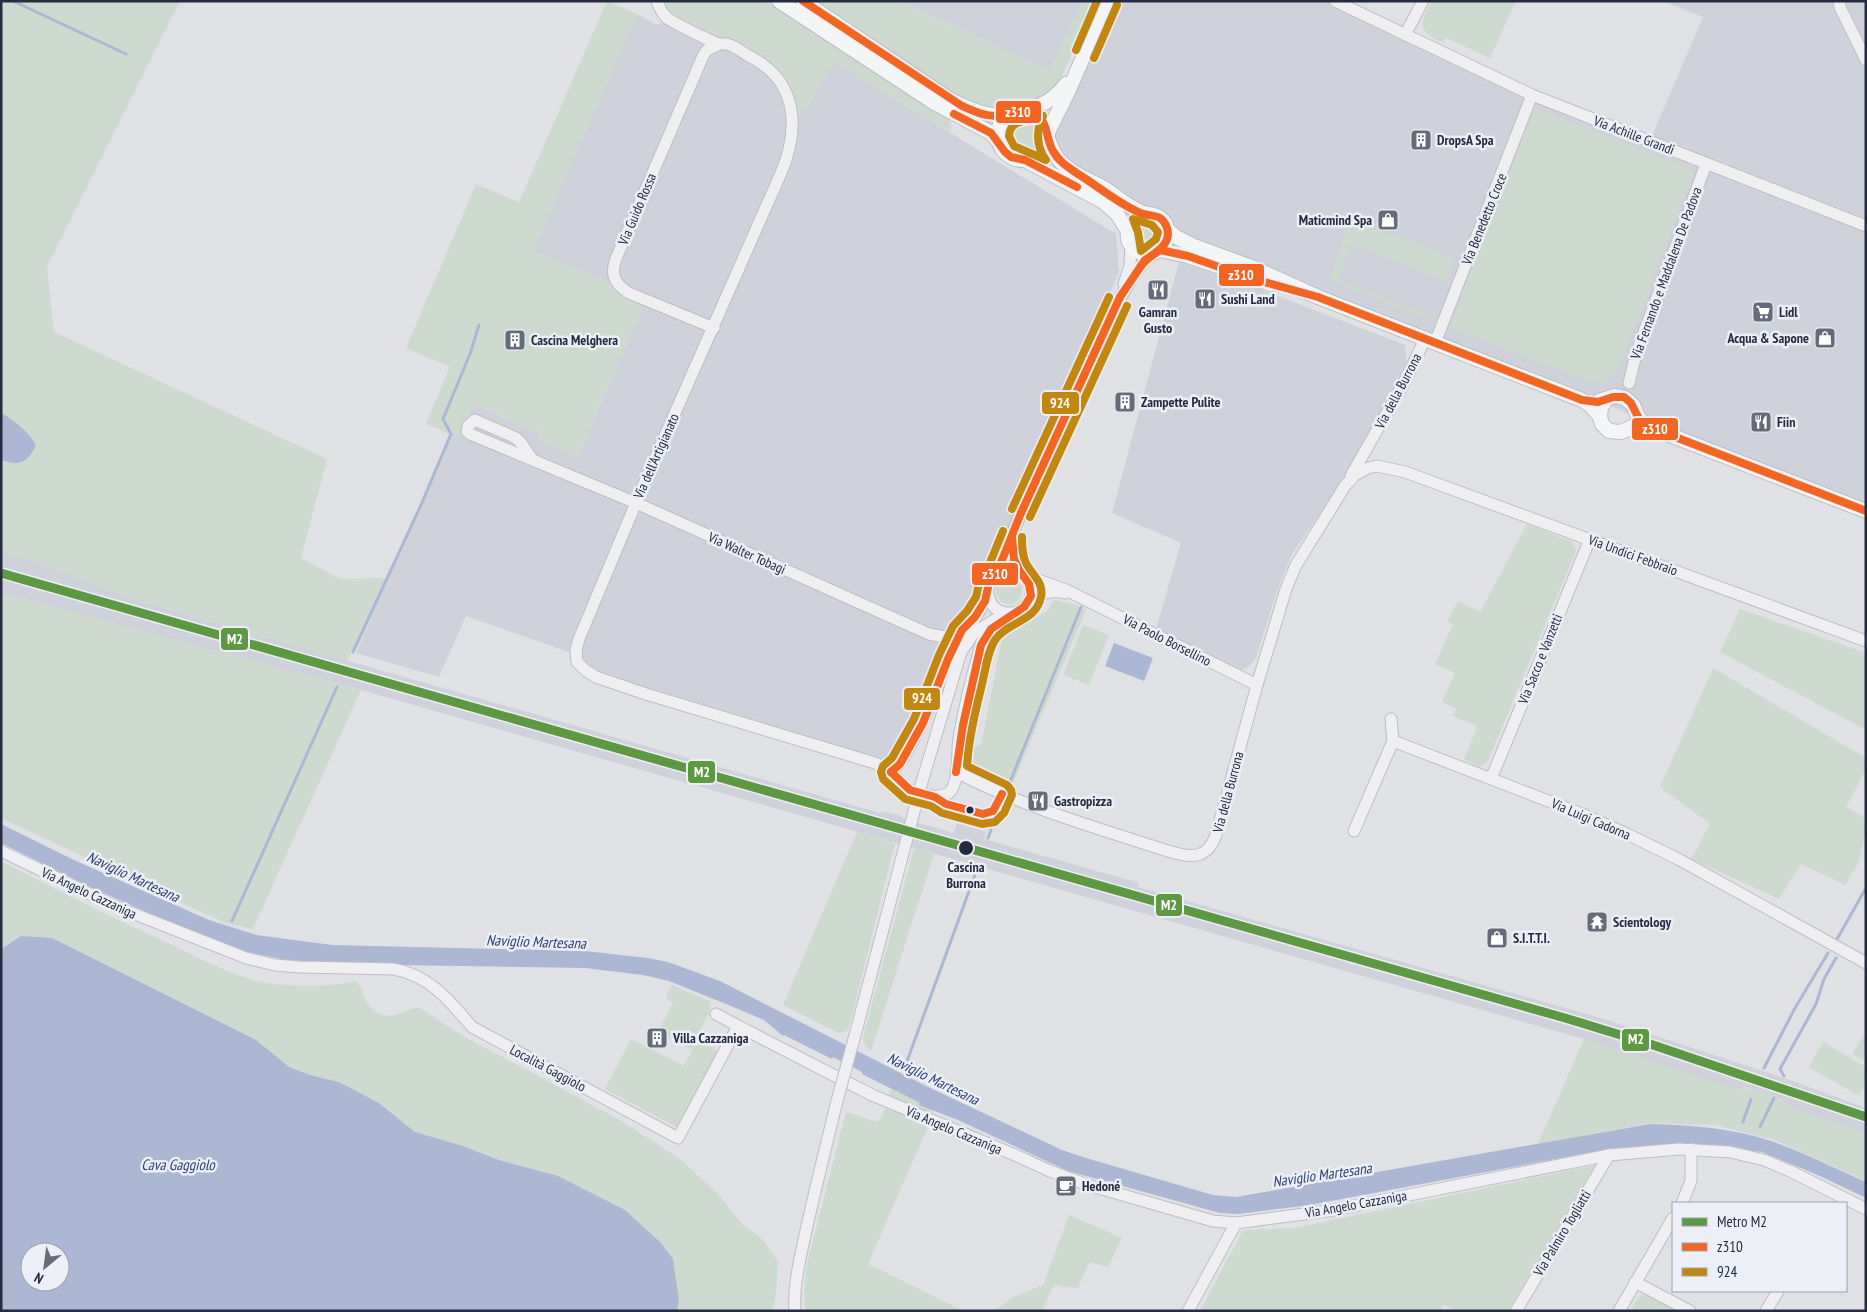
<svg xmlns="http://www.w3.org/2000/svg" width="1867" height="1312" font-family="'PT Sans Narrow',sans-serif">
  <rect width="100%" height="100%" fill="#e0e1e5"/>
  <!-- built -->
  <g fill="#d0d2db">
    <polygon points="901,1 1082,1 1050,71"/>
    <polygon points="1114,1 1329,1 1533,97 1649,143 1703,17 1662,1 1866,1 1866,507 1196,243 1065,159 1055,141 1053,131"/>
    <polygon points="637,14 657,25 673,15 750,50 769,62 784,80 804,113 834,62 1116,234 1119,272 1010,529 1003,543 996,549 991,560 985,594 903,764 878,769 592,680 571,653 466,616 439,677 356,653 451,431 461,435 475,404 541,434 538,439 578,456 644,305 619,294 610,283 533,251"/>
    <polygon points="1180,258 1405,345 1407,368 1346,476 1292,554 1277,591 1256,658 1248,667 1239,671 1156,629 1181,543 1112,513"/>
    <polygon points="1,552 43,565 132,599 880,813 886,812 902,816 902,818 954,833 957,823 986,832 984,839 1139,883 1138,887 1604,1019 1793,1081 1866,1108 1866,1134 1788,1107 1780,1099 1746,1087 1736,1090 1584,1039 361,690 1,593"/>
  </g>
  <!-- green -->
  <g fill="#ced9d0">
    <polygon points="1,1 180,1 47,267 54,332 327,459 301,558 340,579 388,578 347,661 132,599 43,565 1,552"/>
    <polygon points="607,1 637,14 533,251 610,283 619,294 644,305 577,457 538,440 540,433 475,404 461,436 451,431 449,434 426,423 450,367 406,348 476,184 519,202"/>
    <polygon points="664,1 765,1 807,25 948,117 951,126 950,132 834,62 804,113 798,116 794,100 784,80 769,62 750,50 673,15 667,9"/>
    <polygon points="811,1 900,1 1050,71 1082,1 1097,1 1060,80 1057,85 1040,100 997,109 970,105"/>
    <path d="M 1432,1 L 1516,1 L 1490,58 L 1446,38 L 1443,43 C 1417,31 1419,25 1432,1 Z"/>
    <polygon points="1534,108 1695,170 1616,375 1599,385 1450,328"/>
    <circle cx="1023" cy="135" r="17"/>
    <polygon points="1351,218 1454,258 1445,281 1351,244 1339,280 1431,316 1430,320 1329,280"/>
    <circle cx="1148" cy="234" r="11"/>
    <polygon points="1527,524 1573,542 1576,551 1488,761 1481,767 1464,760 1477,726 1453,716 1456,709 1442,702 1455,673 1435,664 1453,624 1447,621 1458,601 1480,612"/>
    <circle cx="1009" cy="591" r="13"/>
    <polygon points="1,593 361,690 253,929 225,923 1,818"/>
    <polygon points="1054,600 1076,605 1086,610 1011,788 974,769 968,759 967,748 981,745 1003,634 1022,626 1047,611"/>
    <polygon points="1740,609 1866,653 1866,730 1720,652"/>
    <polygon points="1083,625 1109,635 1089,685 1063,675"/>
    <polygon points="1713,668 1866,758 1866,770 1846,807 1866,818 1866,831 1858,864 1845,885 1801,864 1779,899 1691,859 1710,824 1660,787"/>
    <path d="M 857,832 L 895,843 L 850,1024 C 847,1031 845,1032 838,1033 L 783,1005 Z"/>
    <polygon points="914,848 934,854 871,1051 865,1044 863,1038"/>
    <path d="M 1,861 C 58,891 114,918 172,945 C 198,958 240,979 267,983 C 293,987 330,987 355,981 C 364,987 361,993 366,1001 C 370,1009 380,1016 389,1016 C 400,1015 409,1007 420,1008 L 458,1033 L 620,1120 L 680,1159 L 718,1194 L 743,1225 L 761,1238 L 778,1261 L 776,1293 L 772,1311 L 677,1311 L 679,1301 L 499,1160 L 463,1146 L 415,1132 L 379,1103 L 339,1082 L 310,1075 L 289,1067 L 273,1055 L 21,936 L 1,949 Z"/>
    <polygon points="672,985 711,1002 709,1013 695,1039 720,1052 680,1129 605,1089 631,1039 684,1066 693,1050 658,1031 673,1003 665,998"/>
    <polygon points="1866,1032 1866,1062 1852,1054"/>
    <path d="M 1584,1039 L 1736,1089 C 1753,1086 1776,1095 1788,1107 L 1866,1134 L 1866,1181 L 1775,1140 L 1715,1125 L 1650,1123 L 1538,1144 Z"/>
    <polygon points="1823,1042 1866,1067 1866,1085 1859,1096 1809,1067"/>
    <polygon points="891,1089 920,1103 920,1105 931,1109 932,1117 868,1264 964,1311 806,1311 804,1298 806,1268 846,1112 876,1122 882,1117"/>
    <polygon points="1595,1165 1508,1311 1455,1311 1444,1304 1440,1311 1200,1311 1243,1230 1295,1228"/>
    <polygon points="1069,1215 1122,1238 1108,1267 1089,1262 1078,1288 1054,1285 1042,1311 994,1311 1013,1297 1043,1285"/>
    <polygon points="1646,1294 1678,1311 1630,1311 1640,1296"/>
  </g>
  <!-- water -->
  <g fill="#acb8d3" fill-rule="evenodd">
    <path d="M 1,413 C 14,420 29,432 36,445 C 28,462 20,467 1,460 Z"/>
    <polygon points="1114,643 1153,658 1144,681 1105,666"/>
    <path d="M 1,824 L 74,860 L 209,920 L 257,935 L 332,945 L 585,951 L 648,958 L 668,962 L 720,981 L 926,1086 L 1062,1150 L 1086,1158 L 1213,1195 L 1236,1197 L 1650,1124 C 1691,1125 1732,1128 1771,1141 C 1803,1152 1834,1168 1866,1182 L 1866,1198 L 1820,1176 L 1762,1152 L 1702,1145 L 1675,1144 L 1592,1152 L 1310,1205 L 1238,1214 L 1220,1213 L 1068,1171 L 958,1120 L 919,1105 L 920,1103 L 862,1074 L 862,1072 L 833,1057 L 832,1059 L 784,1035 L 783,1036 L 764,1020 L 731,1006 L 669,981 L 643,975 L 585,968 L 327,964 L 281,959 L 243,951 L 192,932 L 90,887 L 1,843 Z"/>
    <path d="M 21,936 L 52,938 L 256,1040 L 289,1067 L 310,1075 L 339,1082 L 379,1103 L 415,1132 L 463,1146 L 499,1160 L 558,1176 L 625,1210 L 660,1242 L 673,1259 L 679,1301 L 677,1311 L 1,1311 L 1,949 ZM 30,1252 L 60,1252 L 60,1282 L 30,1282 Z"/>
  </g>
  <g fill="none" stroke-linecap="round" stroke-linejoin="round">
    <!-- stream -->
    <g stroke="#acb8d3" stroke-width="3">
      <polyline points="13,1 126,54"/>
      <polyline points="353,652 421,505 451,434 443,419 470,354 479,325"/>
      <polyline points="1008,787 1081,607"/>
      <polyline points="988,838 991,830"/>
      <polyline points="232,921 337,687"/>
      <polyline points="1837,939 1866,888"/>
      <polyline points="906,1064 976,872"/>
      <polyline points="1764,1068 1795,1008 1828,953"/>
      <polyline points="1784,1076 1780,1069 1816,1004 1824,979 1836,958"/>
      <polyline points="1743,1122 1751,1099"/>
      <polyline points="1760,1127 1774,1098"/>
    </g>
    <!-- minor casing -->
    <g stroke="#bdbec3" stroke-width="13">
      <g id="minor">
        <path d="M 657,1 C 659,7 662,13 667,18 C 672,22 712,42 719,44 C 722,44 726,43 730,45 C 736,47 741,51 747,55 C 753,58 760,62 766,67 C 800,94 796,138 781,173 L 648,474 L 579,639 L 576,650 L 577,662 L 585,670 L 596,677 L 646,694 L 875,763 C 889,768 895,779 906,788 C 917,796 937,799 949,793 C 961,779 956,755 959,738 C 964,709 971,680 979,652 C 981,642 985,633 993,626 C 1006,615 1034,611 1031,589 C 1030,581 1025,575 1018,572 C 1010,568 1000,570 994,577 C 987,583 989,590 986,598 C 978,618 964,628 961,652"/>
        <polyline points="1335,1 1532,95 1866,226"/>
        <polyline points="1839,1 1840,7 1866,60"/>
        <polyline points="1405,35 1423,1"/>
        <polyline points="1124,284 1130,266 1131,245"/>
        <path d="M 714,328 L 629,293 C 613,283 610,273 617,256 L 703,56 L 707,50 L 719,44"/>
        <polyline points="1435,343 1532,95"/>
        <polyline points="1629,383 1636,354 1706,164"/>
        <polyline points="532,459 522,444 516,438 475,420 468,426 467,431 470,434 636,503 929,634 945,637 962,630"/>
        <polyline points="1351,476 1406,379 1425,339"/>
        <polyline points="1012,538 1015,561 1021,574"/>
        <polyline points="996,574 1021,513 1114,309 1135,273 1145,260 1153,253"/>
        <polyline points="1024,575 1066,590 1257,685"/>
        <path d="M 988,594 C 990,607 999,614 1013,613"/>
        <path d="M 1031,598 C 1043,593 1052,590 1065,593"/>
        <polyline points="1391,719 1393,741"/>
        <polyline points="1393,741 1582,814 1627,834 1680,860 1866,963"/>
        <path d="M 891,772 C 901,764 905,754 911,744 C 931,709 943,670 960,634"/>
        <path d="M 956,772 C 1023,807 1097,828 1168,851 C 1190,858 1207,860 1216,835 L 1257,685 L 1286,589 L 1296,565 L 1345,486 L 1355,475 L 1368,468 L 1377,466 L 1405,472 L 1866,641"/>
        <polyline points="1491,779 1590,539"/>
        <polyline points="921,785 961,652 974,633 996,619"/>
        <polyline points="1354,831 1393,741"/>
        <path d="M 1,851 L 117,907 L 246,958 L 275,965 L 299,967 L 394,969 C 429,975 450,1001 472,1027 L 678,1138 L 738,1026 L 872,1095 L 1015,1155 L 1050,1171 L 1088,1185 L 1213,1221 L 1236,1223 L 1334,1210 L 1609,1155 L 1679,1149 L 1730,1152 L 1764,1160 L 1790,1171 L 1866,1209"/>
        <polyline points="716,1014 738,1026"/>
        <polyline points="858,1024 901,861"/>
        <polyline points="1682,1203 1691,1181 1691,1149"/>
        <polyline points="1635,1282 1690,1311"/>
        <path d="M 795,1311 C 793,1285 800,1260 805,1235 C 815,1190 826,1146 837,1101"/>
        <polyline points="1188,1311 1236,1223"/>
        <polyline points="1516,1311 1609,1155"/>
        <polyline points="1619,1311 1673,1218"/>
        <polyline points="1766,1311 1778,1291"/>
      </g>
    </g>
    <!-- major casing -->
    <g stroke="#bcbec3" stroke-width="16">
      <g id="major">
        <polyline points="779,1 933,102 991,133 999,142"/>
        <path d="M 803,1 L 949,99 C 968,109 987,117 1008,116"/>
        <circle cx="1023" cy="135" r="25"/>
        <path d="M 1027,111 C 1043,105 1056,98 1066,84"/>
        <polyline points="1048,132 1067,94 1108,1"/>
        <path d="M 1048,139 C 1051,147 1055,156 1061,162 C 1073,175 1092,181 1107,190 C 1117,197 1127,206 1139,211 C 1146,215 1153,213 1160,218 C 1178,231 1162,260 1141,253 C 1120,245 1126,219 1144,214"/>
        <polyline points="1025,160 1102,201 1117,214 1128,231"/>
        <polyline points="1168,230 1176,237 1194,246 1254,268 1318,297 1582,400 1590,405 1599,415"/>
        <polyline points="1160,250 1188,256 1271,284"/>
        <polyline points="1606,400 1601,407 1600,417 1602,424 1609,431 1621,432 1637,425 1652,428 1866,511"/>
        <polyline points="1599,401 1615,396 1625,398 1633,405 1639,419 1651,427"/>
      </g>
    </g>
    <!-- minor -->
    <use href="#minor" stroke="#efeff2" stroke-width="11"/>
    <!-- major -->
    <use href="#major" stroke="#f4f5f6" stroke-width="14"/>
    <!-- minor-bridge casing -->
    <g stroke="#bdbec3" stroke-width="13" stroke-linecap="butt">
      <g id="minor-bridge">
        <polyline points="901,861 921,785"/>
        <polyline points="837,1101 858,1024"/>
      </g>
    </g>
    <!-- minor-bridge -->
    <use href="#minor-bridge" stroke="#efeff2" stroke-width="11"/>
    <!-- bus-1 casing -->
    <g stroke="#edeff6" stroke-width="11">
      <g id="bus-1">
        <path d="M 803,1 L 962,106 C 973,111 986,117 999,116 C 1010,115 1021,109 1032,113 C 1049,119 1045,138 1053,151 C 1059,162 1068,167 1078,174 C 1098,186 1121,206 1143,214 C 1155,217 1162,214 1167,228 C 1173,247 1149,254 1141,266"/>
        <polyline points="954,114 991,133 1005,152 1011,157 1025,160 1077,187"/>
        <polyline points="891,772 900,764 923,723 948,659 962,630 975,617 985,601 989,583 998,570 1021,513 1120,297 1145,260 1160,250 1188,256 1250,278 1318,297 1582,400 1598,402 1613,397 1624,397 1631,403 1639,419 1652,428 1866,511"/>
        <polyline points="891,772 910,790 935,797 946,804 983,814 993,811 1002,794"/>
        <polyline points="956,772 963,725 981,645 991,629 1024,607 1031,596 1029,584 1019,570 1014,559 1012,537"/>
      </g>
    </g>
    <!-- bus-2 casing -->
    <g stroke="#edeff6" stroke-width="11">
      <g id="bus-2">
        <polyline points="1076,50 1097,1"/>
        <polyline points="1094,58 1117,5"/>
        <path d="M 1043,116 C 1036,131 1036,146 1046,160 L 1014,146 L 1009,136 C 1010,118 1030,122 1043,116 Z"/>
        <polygon points="1133,219 1152,225 1158,232 1156,239 1141,251 1138,232"/>
        <polyline points="1012,509 1109,297"/>
        <polyline points="1030,517 1127,306"/>
        <path d="M 1003,531 L 989,565 L 980,579 L 976,597 L 967,611 L 953,626 L 939,655 L 914,719 L 892,758 L 883,766 L 881,772 L 883,779 L 905,799 L 931,806 L 942,813 L 982,824 L 995,822 L 1004,813 L 1012,795 L 1011,790 L 1007,785 L 967,766 C 969,736 976,709 983,680 C 986,666 988,651 995,640 C 1008,621 1036,622 1041,597 C 1044,582 1032,575 1026,563 C 1022,555 1022,546 1022,537"/>
      </g>
    </g>
    <!-- bus-1 -->
    <use href="#bus-1" stroke="#f26522" stroke-width="8"/>
    <!-- bus-2 -->
    <use href="#bus-2" stroke="#c28710" stroke-width="8"/>
    <!-- metro-1 casing -->
    <g stroke="#edeff6" stroke-width="12">
      <polyline id="metro-1" points="1,573 1565,1018 1650,1044 1866,1117"/>
    </g>
    <!-- metro-1 -->
    <use href="#metro-1" stroke="#5d9842" stroke-width="9"/>
  </g>
  <!-- icons -->
  <defs>
    <g id="building-square" transform="scale(1.125)"><rect x="-9" y="-9" width="18" height="18" rx="4" fill="#666b7a" stroke="#edeff6"/><path d="M-4-6H4V6H1V3H-1V6H-4ZM-2.5-4.3h1.7v1.8h-1.7ZM.8-4.3h1.7v1.8H.8ZM-2.5-1h1.7V.8h-1.7ZM.8-1h1.7V.8H.8Z" fill="#fff"/></g>
    <g id="shop-square" transform="scale(1.125)"><rect x="-9" y="-9" width="18" height="18" rx="4" fill="#666b7a" stroke="#edeff6"/><path d="M-5-2.5h2.3a2.7 3.5 0 0 1 5.4 0H5L5.5 6h-11ZM-1.5-2.5h3a1.5 2.3 0 0 0-3 0Z" fill="#fff"/></g>
    <g id="restaurant-square" transform="scale(1.125)"><rect x="-9" y="-9" width="18" height="18" rx="4" fill="#666b7a" stroke="#edeff6"/><path d="M-5-6h1v4h1v-4h1v4h1v-4h1v5L-1.5 .5V6h-2V.5L-5-1ZM5-6V6H3V1.5H1.5Q1.5-4 5-6Z" fill="#fff"/></g>
    <g id="supermarket-square" transform="scale(1.125)"><rect x="-9" y="-9" width="18" height="18" rx="4" fill="#666b7a" stroke="#edeff6"/><path d="M-6-5.5h2.5l.6 2H6L4.5 2H-2.5L-4.4-4H-6ZM-1.5 3.2a1.3 1.3 0 1 0 .1 0ZM3 3.2a1.3 1.3 0 1 0 .1 0Z" fill="#fff"/></g>
    <g id="temple-square" transform="scale(1.125)"><rect x="-9" y="-9" width="18" height="18" rx="4" fill="#666b7a" stroke="#edeff6"/><path d="M0-6L5-2H3V0L6.5 2.5H4V6H1.5V3h-3V6H-4V2.5H-6.5L-3 0V-2H-5Z" fill="#fff"/></g>
    <g id="cafe-square" transform="scale(1.125)"><rect x="-9" y="-9" width="18" height="18" rx="4" fill="#666b7a" stroke="#edeff6"/><path d="M-5.5-4.5H6V0H3Q3 3.5 0 3.5H-2.5Q-5.5 3.5-5.5 0ZM3-3.2v2h1.7v-2ZM-6 4.5H4V6H-6Z" fill="#fff"/></g>
  </defs>
  <g fill-rule="evenodd">
    <use href="#building-square" x="1421" y="140"/>
    <use href="#shop-square" x="1388" y="220"/>
    <use href="#restaurant-square" x="1158" y="290"/>
    <use href="#restaurant-square" x="1205" y="299"/>
    <use href="#supermarket-square" x="1763" y="312"/>
    <use href="#shop-square" x="1825" y="338"/>
    <use href="#building-square" x="515" y="340"/>
    <use href="#building-square" x="1125" y="402"/>
    <use href="#restaurant-square" x="1761" y="422"/>
    <use href="#restaurant-square" x="1038" y="801"/>
    <use href="#temple-square" x="1597" y="922"/>
    <use href="#shop-square" x="1497" y="938"/>
    <use href="#building-square" x="657" y="1038"/>
    <use href="#cafe-square" x="1066" y="1186"/>
  </g>
  <!-- markers -->
  <g fill="#252b40" stroke="#edeff6" stroke-width="2">
    <circle cx="970" cy="810" r="4.5"/>
    <circle cx="966" cy="848" r="8"/>
  </g>
  <g text-anchor="middle" stroke-width="5" stroke-linejoin="round" paint-order="stroke">
    <!-- street labels -->
    <g font-size="14" fill="#252b40" stroke="#edeff6">
      <text transform="translate(1634 135) rotate(21)" y="5">Via Achille Grandi</text>
      <text transform="translate(637 209) rotate(-67)" y="5">Via Guido Rossa</text>
      <text transform="translate(1484 219) rotate(-68)" y="5">Via Benedetto Croce</text>
      <text transform="translate(1666 273) rotate(-70)" y="5">Via Fernando e Maddalena De Padova</text>
      <text transform="translate(1398 391) rotate(-62)" y="5">Via della Burrona</text>
      <text transform="translate(656 456) rotate(-66)" y="5">Via dell'Artigianato</text>
      <text transform="translate(747 553) rotate(24)" y="5">Via Walter Tobagi</text>
      <text transform="translate(1633 555) rotate(20)" y="5">Via Undici Febbraio</text>
      <text transform="translate(1167 640) rotate(27)" y="5">Via Paolo Borsellino</text>
      <text transform="translate(1540 659) rotate(-68)" y="5">Via Sacco e Vanzetti</text>
      <text transform="translate(1228 792) rotate(-75)" y="5">Via della Burrona</text>
      <text transform="translate(1591 819) rotate(23)" y="5">Via Luigi Cadorna</text>
      <text transform="translate(89 893) rotate(25)" y="5">Via Angelo Cazzaniga</text>
      <text transform="translate(548 1068) rotate(28)" y="5">Località Gaggiolo</text>
      <text transform="translate(954 1130) rotate(23)" y="5">Via Angelo Cazzaniga</text>
      <text transform="translate(1356 1204) rotate(-10)" y="5">Via Angelo Cazzaniga</text>
      <text transform="translate(1562 1233) rotate(-59)" y="5">Via Palmiro Togliatti</text>
    </g>
    <!-- poi labels -->
    <g font-size="14" font-weight="bold" fill="#252b40" stroke="#edeff6" text-anchor="start">
      <text x="1437" y="145">DropsA Spa</text>
      <text x="1372" y="225" text-anchor="end">Maticmind Spa</text>
      <text x="1221" y="304">Sushi Land</text>
      <text x="1158" y="317" text-anchor="middle">Gamran<tspan x="1158" dy="16">Gusto</tspan></text>
      <text x="1779" y="317">Lidl</text>
      <text x="1809" y="343" text-anchor="end">Acqua &amp; Sapone</text>
      <text x="531" y="345">Cascina Melghera</text>
      <text x="1141" y="407">Zampette Pulite</text>
      <text x="1777" y="427">Fiin</text>
      <text x="1054" y="806">Gastropizza</text>
      <text x="1613" y="927">Scientology</text>
      <text x="1513" y="943">S.I.T.T.I.</text>
      <text x="673" y="1043">Villa Cazzaniga</text>
      <text x="1082" y="1191">Hedoné</text>
    </g>
    <!-- stop labels -->
    <g font-size="14" font-weight="bold" fill="#252b40" stroke="#edeff6">
      <text x="966" y="872">Cascina<tspan x="966" dy="16">Burrona</tspan></text>
    </g>
    <!-- water labels -->
    <g font-size="15" font-style="italic" fill="#2d4276" stroke="#edeff6">
      <text transform="translate(133 877) rotate(25)" y="5">Naviglio Martesana</text>
      <text transform="translate(536 942) rotate(2)" y="5">Naviglio Martesana</text>
      <text transform="translate(933 1079) rotate(26)" y="5">Naviglio Martesana</text>
      <text x="178" y="1170">Cava Gaggiolo</text>
      <text transform="translate(1322 1175) rotate(-8)" y="5">Naviglio Martesana</text>
    </g>
  </g>
  <g stroke="#edeff6" stroke-width="2">
    <rect x="995" y="100" width="47" height="24" rx="5" fill="#f26522"/>
    <rect x="1218" y="263" width="47" height="24" rx="5" fill="#f26522"/>
    <rect x="1041" y="391" width="39" height="24" rx="5" fill="#c28710"/>
    <rect x="1631" y="417" width="48" height="24" rx="5" fill="#f26522"/>
    <rect x="971" y="562" width="48" height="24" rx="5" fill="#f26522"/>
    <rect x="220" y="627" width="29" height="24" rx="5" fill="#5d9842"/>
    <rect x="903" y="687" width="38" height="24" rx="5" fill="#c28710"/>
    <rect x="687" y="760" width="29" height="24" rx="5" fill="#5d9842"/>
    <rect x="1155" y="893" width="28" height="24" rx="5" fill="#5d9842"/>
    <rect x="1621" y="1028" width="29" height="24" rx="5" fill="#5d9842"/>
  </g>
  <g font-size="14" text-anchor="middle" font-weight="bold" fill="#fff">
    <text x="1018" y="117">z310</text>
    <text x="1241" y="280">z310</text>
    <text x="1060" y="408">924</text>
    <text x="1655" y="434">z310</text>
    <text x="995" y="579">z310</text>
    <text x="235" y="644">M2</text>
    <text x="922" y="703">924</text>
    <text x="702" y="777">M2</text>
    <text x="1169" y="910">M2</text>
    <text x="1636" y="1044">M2</text>
  </g>
  <!-- border -->
  <rect width="1867" height="1312" fill="none" stroke="#252b40" stroke-width="5"/>
  <!-- legend -->
  <rect x="1672" y="1202" width="175" height="90" fill="#edeff6" stroke="#9da1ad"/>
  <rect x="1682" y="1218" width="25" height="8" fill="#5d9842" stroke="#9da1ad"/>
  <text x="1717" y="1227" font-size="15" fill="#252b40">Metro M2</text>
  <rect x="1682" y="1243" width="25" height="8" fill="#f26522" stroke="#9da1ad"/>
  <text x="1717" y="1252" font-size="15" fill="#252b40">z310</text>
  <rect x="1682" y="1268" width="25" height="8" fill="#c28710" stroke="#9da1ad"/>
  <text x="1717" y="1277" font-size="15" fill="#252b40">924</text>
  <!-- north arrow -->
  <g transform="translate(45 1267) rotate(209)"><circle r="24" fill="#edeff6" stroke="#9da1ad"/>
  <path d="M0-4L9 19L0 12L-9 19Z" fill="#666b7a"/>
  <text y="-8" font-size="14" font-weight="bold" text-anchor="middle" fill="#252b40">N</text>
  </g>
</svg>
